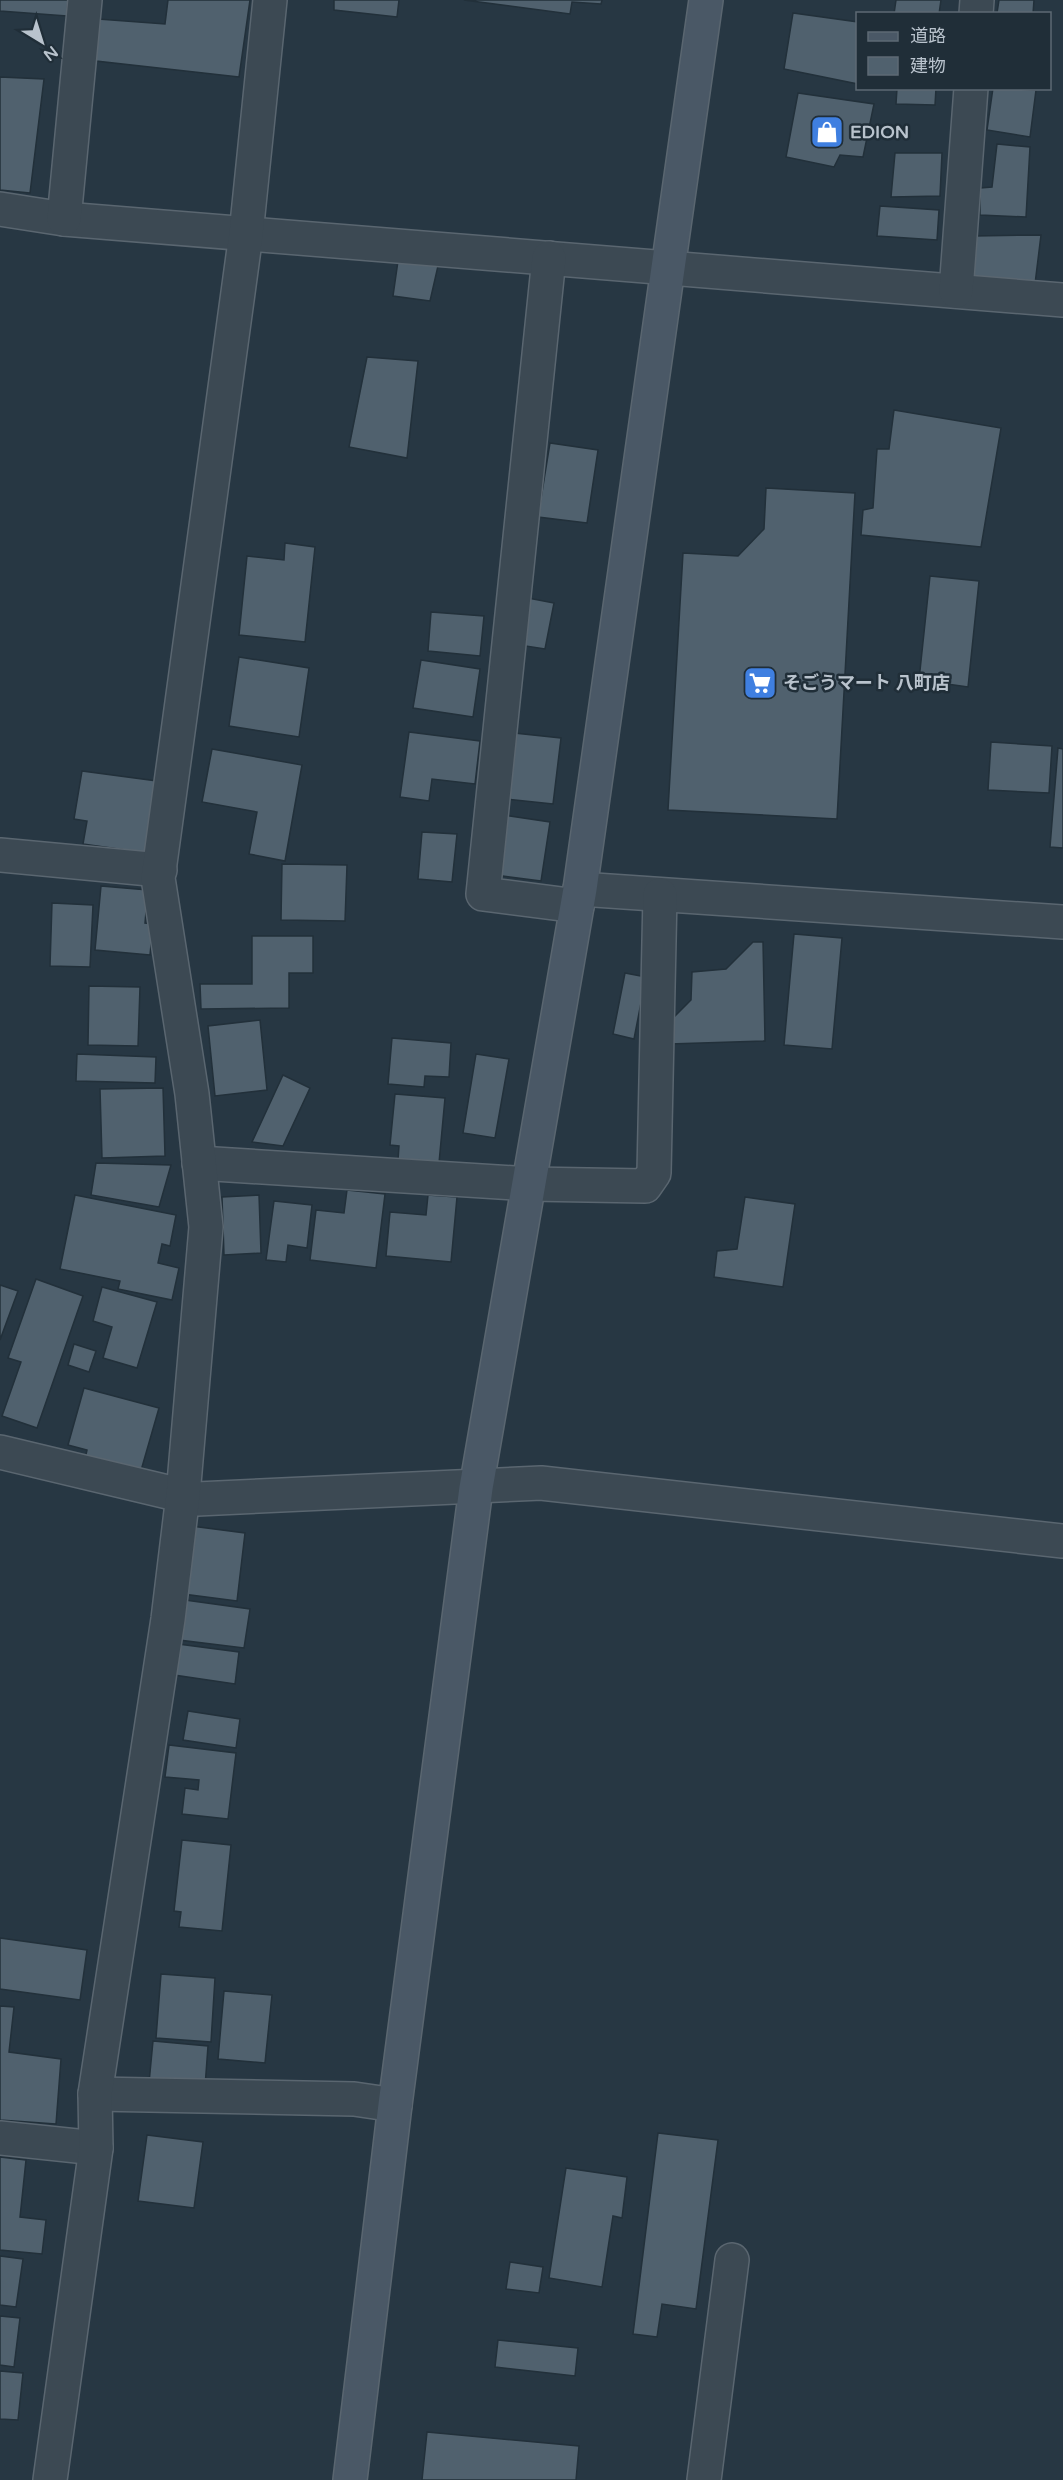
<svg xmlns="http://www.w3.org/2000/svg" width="1063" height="2480" font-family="'Varela Round','Noto Sans JP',sans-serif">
  <rect width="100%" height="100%" fill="#273743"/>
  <!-- building -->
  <g fill="#50616e" stroke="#22303a" stroke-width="1.5">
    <polygon points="0,0 68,0 67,16 0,11"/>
    <polygon points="168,0 250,0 239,77 96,61 98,19 165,24"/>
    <polygon points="334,0 399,0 397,17 334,10"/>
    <polygon points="464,0 602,0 601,4 572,2 570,14"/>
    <polygon points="896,0 941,0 939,14 894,14"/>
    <polygon points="999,0 1034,0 1033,14 997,13"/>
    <polygon points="793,13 858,22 858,84 784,69"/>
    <polygon points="0,77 44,79 30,193 0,190"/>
    <polygon points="897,88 936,88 935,105 896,104"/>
    <polygon points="993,88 1036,90 1030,137 987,130"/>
    <polygon points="798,93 874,104 863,157 840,155 834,167 786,157"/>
    <polygon points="997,144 1030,147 1026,217 980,215 980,188 992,187"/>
    <polygon points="895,153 942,153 940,196 891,197"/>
    <polygon points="880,206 939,210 937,240 877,236"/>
    <polygon points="1041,235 1035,284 970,279 974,236"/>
    <polygon points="398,261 438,266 430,301 393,296"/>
    <polygon points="367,357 418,361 407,458 349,447"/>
    <polygon points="894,410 1001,428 981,547 861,535 863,510 873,508 877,449 889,449"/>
    <polygon points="550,443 598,450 587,523 538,517"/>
    <polygon points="766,488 855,493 837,819 668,810 683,553 738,556 764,529"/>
    <polygon points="285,543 315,547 305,642 239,635 247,556 284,560"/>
    <polygon points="930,576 979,581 968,687 919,680"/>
    <polygon points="528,598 554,603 545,649 519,645"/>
    <polygon points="431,612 484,616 480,656 428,651"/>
    <polygon points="239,657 309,668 299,737 229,726"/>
    <polygon points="421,660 480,669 473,717 413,708"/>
    <polygon points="409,732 480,741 475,784 432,779 429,801 400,797"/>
    <polygon points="514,733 561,738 553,804 506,799"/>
    <polygon points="991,742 1052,746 1049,793 988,790"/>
    <polygon points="1058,748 1063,749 1063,848 1050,847"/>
    <polygon points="212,749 302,765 285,861 249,854 257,812 202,802"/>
    <polygon points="82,771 157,781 146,853 83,844 87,821 74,819"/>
    <polygon points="503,815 550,822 541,881 495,875"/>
    <polygon points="422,832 457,834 452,882 418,879"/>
    <polygon points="282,864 347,865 345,921 281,920"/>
    <polygon points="101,886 148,890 145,923 153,924 150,955 95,950"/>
    <polygon points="52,903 93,905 90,967 50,966"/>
    <polygon points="794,934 842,938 832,1049 784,1045"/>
    <polygon points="252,936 313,936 313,973 289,973 289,1008 201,1009 200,984 252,984"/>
    <polygon points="753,942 763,942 765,1041 669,1044 666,1025 691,1000 692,972 726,969"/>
    <polygon points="625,973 646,977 634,1039 613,1034"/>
    <polygon points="89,986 140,987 138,1046 88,1045"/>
    <polygon points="260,1020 267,1090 215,1096 208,1026"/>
    <polygon points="392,1038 451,1043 449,1077 425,1076 424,1087 388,1084"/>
    <polygon points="77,1054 156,1057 155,1083 76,1081"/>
    <polygon points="476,1054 509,1059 495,1138 463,1133"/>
    <polygon points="283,1075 310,1088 283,1146 252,1142"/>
    <polygon points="163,1088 165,1156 102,1158 100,1089"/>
    <polygon points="395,1094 445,1098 439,1163 398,1160 399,1146 390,1145"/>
    <polygon points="96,1163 171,1165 159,1207 91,1195"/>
    <polygon points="347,1190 385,1194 376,1268 310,1260 316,1210 344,1213"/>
    <polygon points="75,1195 176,1215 170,1246 162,1244 158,1263 179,1268 172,1300 118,1289 120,1281 60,1269"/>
    <polygon points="259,1195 261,1253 224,1255 222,1197"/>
    <polygon points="428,1195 457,1197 451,1262 386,1256 390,1212 426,1215"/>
    <polygon points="745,1197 795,1204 783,1287 714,1277 717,1251 737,1249"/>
    <polygon points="274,1201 312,1205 307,1248 288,1245 286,1262 266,1260"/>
    <polygon points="36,1279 83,1296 37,1428 2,1416 21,1362 8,1358"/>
    <polygon points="0,1285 18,1291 0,1340"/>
    <polygon points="102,1287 157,1302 137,1368 103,1358 112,1327 93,1321"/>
    <polygon points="74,1344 96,1351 89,1372 68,1365"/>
    <polygon points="84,1388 159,1408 140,1474 85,1459 87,1450 68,1445"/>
    <polygon points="191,1526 245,1533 237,1601 183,1594"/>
    <polygon points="185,1600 250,1609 244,1648 179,1640"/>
    <polygon points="178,1644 239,1652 235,1684 174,1675"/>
    <polygon points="188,1711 240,1719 236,1748 183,1740"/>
    <polygon points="169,1745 236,1753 228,1819 182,1814 185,1788 198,1790 199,1780 165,1777"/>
    <polygon points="182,1840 231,1845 222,1931 179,1927 181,1912 174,1911"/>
    <polygon points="0,1938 87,1950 80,2000 0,1989"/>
    <polygon points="161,1974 215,1978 211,2042 156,2038"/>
    <polygon points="224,1991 272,1995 265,2063 218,2059"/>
    <polygon points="0,2006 14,2007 9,2052 61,2059 56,2124 0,2120"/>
    <polygon points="153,2041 208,2046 205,2087 149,2083"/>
    <polygon points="658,2133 718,2140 696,2309 662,2304 657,2337 633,2334"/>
    <polygon points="147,2135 203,2142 194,2208 138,2201"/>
    <polygon points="0,2157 26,2160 20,2217 46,2220 42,2254 0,2250"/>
    <polygon points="566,2168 627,2177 622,2218 613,2216 602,2287 549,2278"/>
    <polygon points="0,2256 23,2259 16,2307 0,2305"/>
    <polygon points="510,2262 543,2267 539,2293 506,2289"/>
    <polygon points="0,2316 20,2318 14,2367 0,2365"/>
    <polygon points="498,2340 578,2348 575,2376 495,2367"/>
    <polygon points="0,2371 23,2373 18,2420 0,2419"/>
    <polygon points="427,2432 579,2446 576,2480 422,2480"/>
  </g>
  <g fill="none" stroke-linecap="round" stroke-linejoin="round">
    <!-- street casing -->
    <g stroke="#5a6670" stroke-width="36">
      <g id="street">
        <polyline points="976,14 977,0"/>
        <polyline points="0,209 64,219 1063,300"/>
        <polyline points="64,219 85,0"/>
        <polyline points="549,258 483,894 577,906"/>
        <polyline points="956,291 971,88"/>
        <polyline points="0,855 160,870"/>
        <polyline points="580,889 1063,922"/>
        <polyline points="199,1163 530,1184 645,1186 654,1173 660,895"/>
        <polyline points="0,1452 197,1499 541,1483 1063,1541"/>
        <polyline points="95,2094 354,2099 395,2105"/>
        <polyline points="0,2138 96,2148"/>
        <polyline points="50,2480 96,2148 95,2094 168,1619 183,1495 206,1227 192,1094 158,878 246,234 270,0"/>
        <polyline points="704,2480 732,2260"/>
      </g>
    </g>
    <!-- secondary casing -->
    <g stroke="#5a6670" stroke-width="36">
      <polyline id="secondary" points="350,2480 395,2105 476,1488 580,889 706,0"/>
    </g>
    <!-- street -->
    <use href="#street" stroke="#3c4953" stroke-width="33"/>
    <!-- secondary -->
    <use href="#secondary" stroke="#4a5866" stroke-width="33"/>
  </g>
  <!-- icons -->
  <defs>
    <g id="shop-square" transform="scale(1.725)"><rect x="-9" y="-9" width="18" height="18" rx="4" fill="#3f7fe0" stroke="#202e38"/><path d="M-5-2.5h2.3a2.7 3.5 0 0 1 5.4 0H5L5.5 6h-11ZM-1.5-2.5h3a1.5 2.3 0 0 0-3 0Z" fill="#fff"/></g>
    <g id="supermarket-square" transform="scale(1.725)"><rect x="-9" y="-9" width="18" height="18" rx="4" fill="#3f7fe0" stroke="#202e38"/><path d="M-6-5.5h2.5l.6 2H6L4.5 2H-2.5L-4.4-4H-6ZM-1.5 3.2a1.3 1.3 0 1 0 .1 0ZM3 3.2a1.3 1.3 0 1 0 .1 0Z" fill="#fff"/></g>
  </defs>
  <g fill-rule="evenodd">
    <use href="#shop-square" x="827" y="132"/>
    <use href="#supermarket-square" x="760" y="683"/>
  </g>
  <g text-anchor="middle" stroke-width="5" stroke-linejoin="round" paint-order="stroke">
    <!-- poi labels -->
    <g font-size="18" font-weight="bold" fill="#b9c3cd" stroke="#202e38" text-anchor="start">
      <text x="850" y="138">EDION</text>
      <text x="783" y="689">そごうマート 八町店</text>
    </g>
  </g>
  <!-- legend -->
  <rect x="856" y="12" width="195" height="78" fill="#202e38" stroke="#5d6a74" stroke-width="1.5"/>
  <rect x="868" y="32" width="30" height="9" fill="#4a5866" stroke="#5d6a74" stroke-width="1.5"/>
  <text x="910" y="42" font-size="18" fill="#b9c3cd">道路</text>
  <rect x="868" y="57" width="30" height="18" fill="#50616e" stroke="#5d6a74" stroke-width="1.5"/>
  <text x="910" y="72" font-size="18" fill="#b9c3cd">建物</text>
  <!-- north arrow -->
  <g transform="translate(42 42) rotate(142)" stroke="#202e38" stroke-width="4.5" paint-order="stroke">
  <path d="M0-4.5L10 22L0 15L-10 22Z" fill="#b9c3cd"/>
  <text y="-9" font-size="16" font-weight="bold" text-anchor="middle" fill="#b9c3cd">N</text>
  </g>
</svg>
